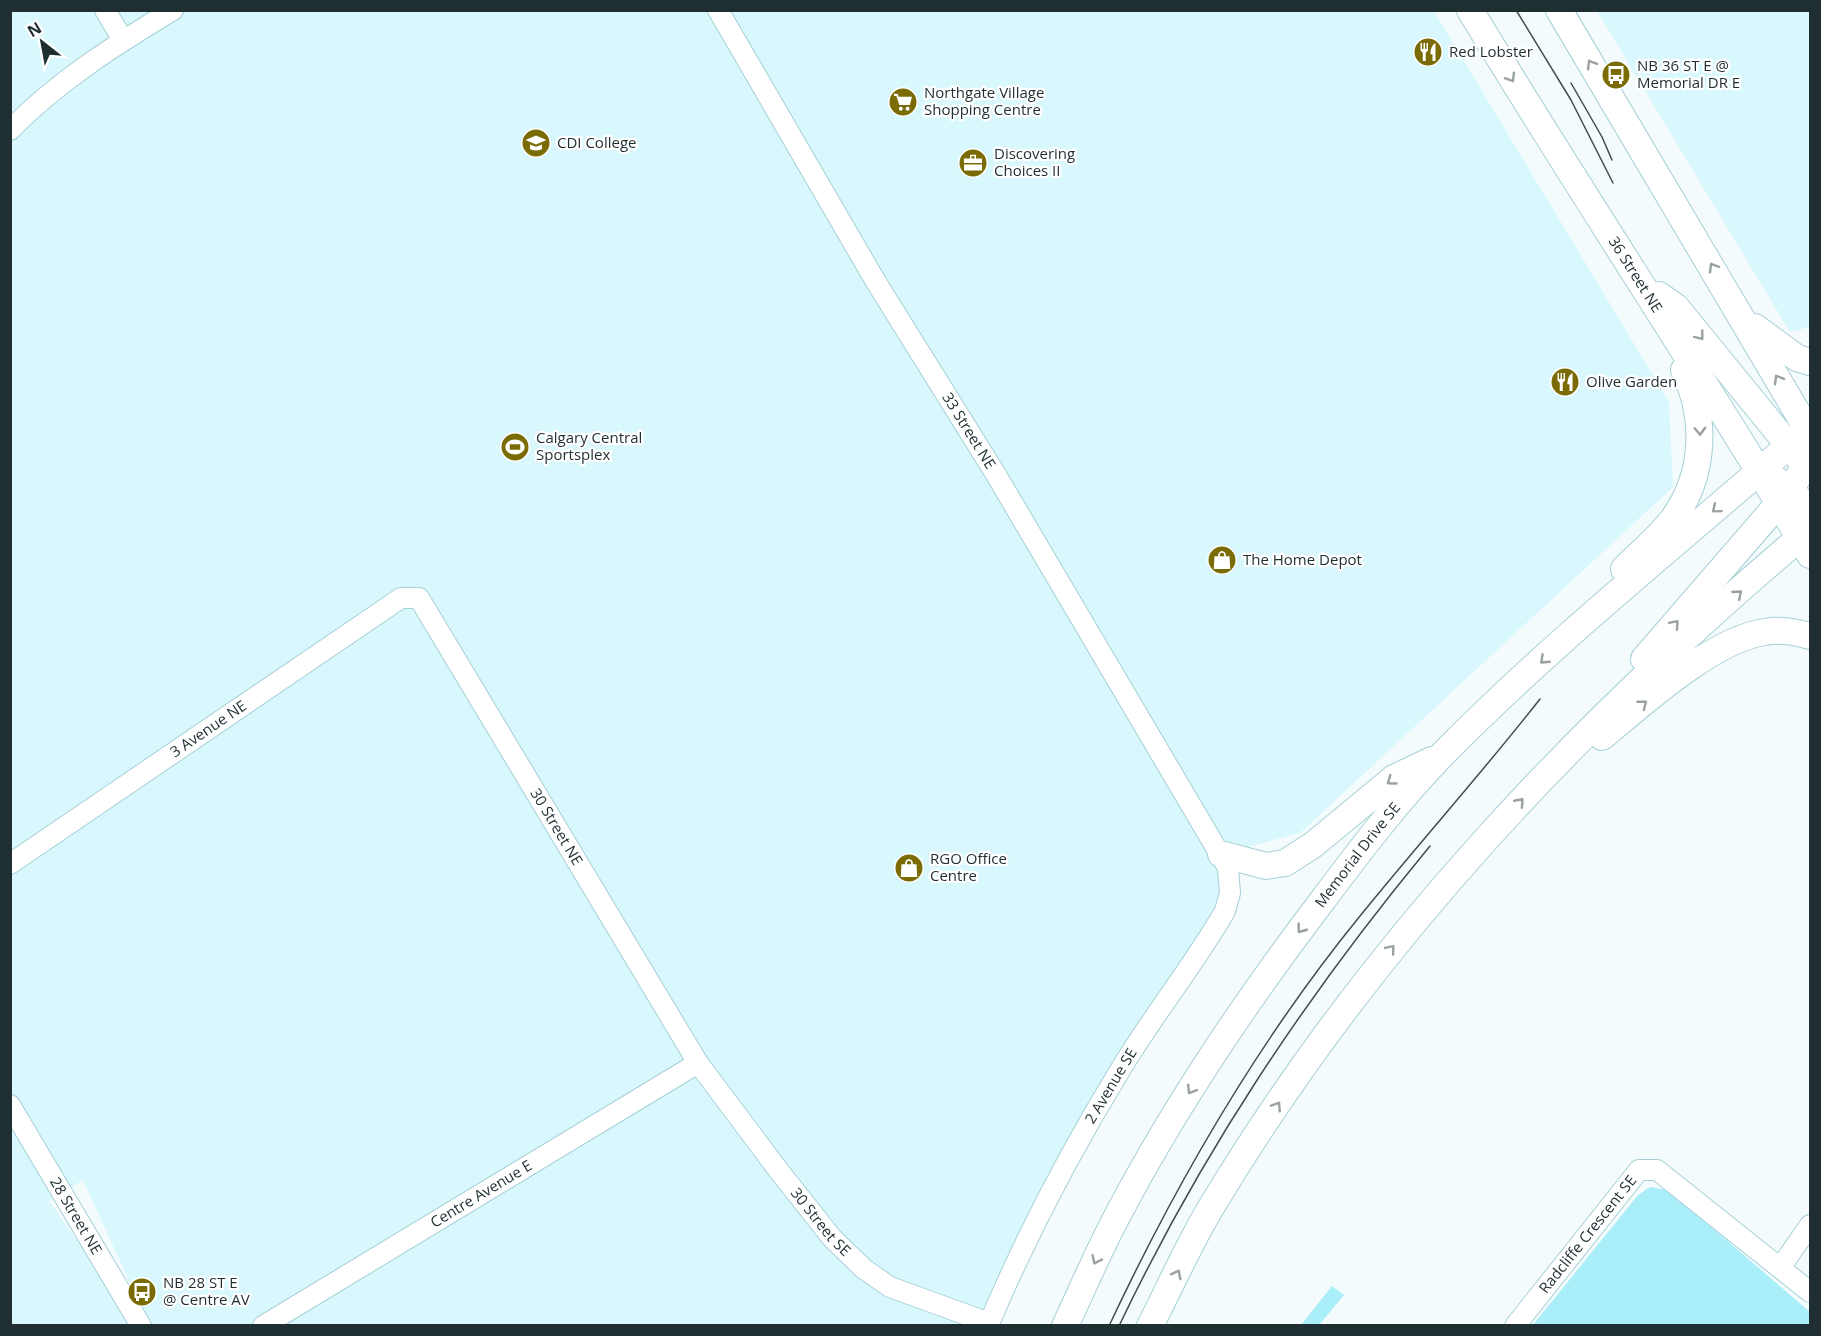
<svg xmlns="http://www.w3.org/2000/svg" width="1821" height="1336" font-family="'Open Sans',sans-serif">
  <rect width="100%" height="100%" fill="#f3fbfc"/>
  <!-- built -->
  <g fill="#d9f8fe">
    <polygon points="10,11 1434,11 1669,402 1673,487 1300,833 1221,854 1230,883 988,1325 149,1325 83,1180 49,1201 137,1325 11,1325"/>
    <polygon points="1597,11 1810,11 1810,327 1790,332"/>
  </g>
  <!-- green -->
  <g fill="#aaeefa">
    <polygon points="1650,1187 1668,1190 1810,1312 1810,1326 1532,1326 1638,1195"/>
    <polygon points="1332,1286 1344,1295 1319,1325 1301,1325"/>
  </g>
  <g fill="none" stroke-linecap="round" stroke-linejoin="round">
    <!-- minor casing -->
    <g stroke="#a6d0d7" stroke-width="22">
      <g id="minor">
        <polyline points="105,10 123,40"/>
        <path id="s1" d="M 718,10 L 876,282 L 995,473 L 1228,868 L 1230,893 L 1225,911 C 1194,965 1154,1014 1122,1067 C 1071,1150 1026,1236 988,1326"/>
        <path d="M 10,130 C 58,81 115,45 173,10"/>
        <path id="s2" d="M 10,864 L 401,598 L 419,598 L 698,1063 L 779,1171 L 832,1238 L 864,1269 L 890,1287 L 989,1323"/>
        <path id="s3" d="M 10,1105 L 141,1326"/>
        <polyline points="1780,1268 1810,1225"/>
        <path id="s4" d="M 263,1326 L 698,1063"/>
        <path id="s5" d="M 1515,1326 L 1639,1170 L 1657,1170 L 1810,1292"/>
      </g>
    </g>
    <!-- major casing -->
    <g stroke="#a6d0d7" stroke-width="28">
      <g id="major">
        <path id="s6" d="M 1470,10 C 1581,194 1700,371 1810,555"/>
        <polyline points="1559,10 1810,434"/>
        <polyline points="1659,295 1676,307 1799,458"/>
        <polyline points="1755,327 1797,358 1810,362"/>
        <polyline points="1776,480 1791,489 1810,512"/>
        <path d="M 1624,569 C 1640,553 1659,537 1673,519 C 1705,475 1707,418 1684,370"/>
        <polyline points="1644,659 1791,489 1805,465 1808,429"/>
        <path d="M 1602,737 C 1642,704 1713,639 1765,632 C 1781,629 1795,632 1810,636"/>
        <polyline points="1221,854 1266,866 1285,863 1313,845 1394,778 1432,760"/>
        <path id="s7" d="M 1065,1326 C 1081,1292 1096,1257 1113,1224 C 1171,1112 1243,1005 1319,905 C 1358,853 1398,800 1443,754 C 1558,637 1688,535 1810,427"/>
        <path d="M 1150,1326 C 1170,1287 1188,1246 1210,1209 C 1367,947 1577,725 1810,529"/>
      </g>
    </g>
    <!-- minor -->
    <use href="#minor" stroke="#fff" stroke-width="20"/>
    <!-- major -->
    <use href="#major" stroke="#fff" stroke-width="26"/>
    <!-- tram -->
    <g stroke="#3e4d4f" stroke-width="1.5">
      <polyline points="1516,10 1571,100 1613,183"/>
      <polyline points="1571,83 1602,137 1612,160"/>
      <path d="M 1109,1326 C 1177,1181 1259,1040 1360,916 C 1419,843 1482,773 1540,699"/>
      <path d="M 1119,1326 C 1203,1150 1306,996 1430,846"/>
    </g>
  </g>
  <!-- one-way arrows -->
  <defs><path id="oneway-chevron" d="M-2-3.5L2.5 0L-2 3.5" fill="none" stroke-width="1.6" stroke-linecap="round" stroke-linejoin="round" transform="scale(1.5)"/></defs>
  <g stroke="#9aa1a2">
    <use href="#oneway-chevron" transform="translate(1591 64) rotate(-121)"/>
    <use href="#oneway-chevron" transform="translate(1511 78) rotate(59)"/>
    <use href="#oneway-chevron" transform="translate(1713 267) rotate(-121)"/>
    <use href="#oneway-chevron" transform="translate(1700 336) rotate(52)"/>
    <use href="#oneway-chevron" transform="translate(1778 379) rotate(-120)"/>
    <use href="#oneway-chevron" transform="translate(1700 431) rotate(88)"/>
    <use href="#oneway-chevron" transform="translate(1716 509) rotate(140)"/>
    <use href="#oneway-chevron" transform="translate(1738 594) rotate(-41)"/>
    <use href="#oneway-chevron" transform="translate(1675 624) rotate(-49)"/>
    <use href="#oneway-chevron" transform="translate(1544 660) rotate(137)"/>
    <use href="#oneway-chevron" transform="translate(1643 704) rotate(-38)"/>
    <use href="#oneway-chevron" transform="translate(1391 781) rotate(144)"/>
    <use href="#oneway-chevron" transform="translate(1520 802) rotate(-48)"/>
    <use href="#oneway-chevron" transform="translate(1301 929) rotate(127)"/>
    <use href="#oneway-chevron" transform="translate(1391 949) rotate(-50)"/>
    <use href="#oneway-chevron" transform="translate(1191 1090) rotate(122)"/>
    <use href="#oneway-chevron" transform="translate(1277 1106) rotate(-57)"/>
    <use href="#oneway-chevron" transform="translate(1096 1260) rotate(115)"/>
    <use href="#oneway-chevron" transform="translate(1177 1274) rotate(-63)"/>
  </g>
  <!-- icons -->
  <defs>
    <g id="restaurant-disc" transform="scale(1.5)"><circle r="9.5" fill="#7b6b04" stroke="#fff"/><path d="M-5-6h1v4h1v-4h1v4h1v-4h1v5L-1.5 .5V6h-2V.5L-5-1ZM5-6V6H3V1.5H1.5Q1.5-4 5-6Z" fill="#fff"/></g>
    <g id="bus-disc" transform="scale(1.5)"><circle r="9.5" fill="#7b6b04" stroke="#fff"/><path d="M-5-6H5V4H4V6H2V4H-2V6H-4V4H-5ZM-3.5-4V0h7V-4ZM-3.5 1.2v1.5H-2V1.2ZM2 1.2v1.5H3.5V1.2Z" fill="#fff"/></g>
    <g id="supermarket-disc" transform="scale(1.5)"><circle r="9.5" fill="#7b6b04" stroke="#fff"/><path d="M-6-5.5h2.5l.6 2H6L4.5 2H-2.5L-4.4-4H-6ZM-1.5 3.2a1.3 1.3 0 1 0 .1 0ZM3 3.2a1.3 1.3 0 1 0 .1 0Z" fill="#fff"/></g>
    <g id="university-disc" transform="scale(1.5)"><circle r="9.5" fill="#7b6b04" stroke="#fff"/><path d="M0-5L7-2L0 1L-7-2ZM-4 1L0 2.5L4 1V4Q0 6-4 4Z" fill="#fff"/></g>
    <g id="office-disc" transform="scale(1.5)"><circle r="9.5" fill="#7b6b04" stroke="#fff"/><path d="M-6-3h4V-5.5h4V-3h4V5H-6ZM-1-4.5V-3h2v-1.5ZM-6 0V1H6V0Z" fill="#fff"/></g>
    <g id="stadium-disc" transform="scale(1.5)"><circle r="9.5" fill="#7b6b04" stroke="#fff"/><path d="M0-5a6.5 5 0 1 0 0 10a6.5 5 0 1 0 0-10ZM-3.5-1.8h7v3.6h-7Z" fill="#fff"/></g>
    <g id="shop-disc" transform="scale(1.5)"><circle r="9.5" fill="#7b6b04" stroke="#fff"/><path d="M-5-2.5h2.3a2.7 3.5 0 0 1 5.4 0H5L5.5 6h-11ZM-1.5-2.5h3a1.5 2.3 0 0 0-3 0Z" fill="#fff"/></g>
  </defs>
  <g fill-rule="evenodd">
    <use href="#restaurant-disc" x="1428" y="52"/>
    <use href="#bus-disc" x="1616" y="75"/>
    <use href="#supermarket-disc" x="903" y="102"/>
    <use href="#university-disc" x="536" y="143"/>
    <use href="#office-disc" x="973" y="163"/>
    <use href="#restaurant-disc" x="1565" y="382"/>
    <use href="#stadium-disc" x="515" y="447"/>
    <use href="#shop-disc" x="1222" y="560"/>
    <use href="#shop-disc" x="909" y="868"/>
    <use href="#bus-disc" x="142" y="1292"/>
  </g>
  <g text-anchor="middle" stroke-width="4.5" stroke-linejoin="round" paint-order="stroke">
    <!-- poi labels -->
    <g font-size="15" fill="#1e2e31" stroke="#fff" text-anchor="start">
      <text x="1449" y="57">Red Lobster</text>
      <text x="1637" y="71">NB 36 ST E @<tspan x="1637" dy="17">Memorial DR E</tspan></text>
      <text x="924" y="98">Northgate Village<tspan x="924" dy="17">Shopping Centre</tspan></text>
      <text x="557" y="148">CDI College</text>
      <text x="994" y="159">Discovering<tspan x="994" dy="17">Choices II</tspan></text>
      <text x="1586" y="387">Olive Garden</text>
      <text x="536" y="443">Calgary Central<tspan x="536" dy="17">Sportsplex</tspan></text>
      <text x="1243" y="565">The Home Depot</text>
      <text x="930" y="864">RGO Office<tspan x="930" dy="17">Centre</tspan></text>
      <text x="163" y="1288">NB 28 ST E<tspan x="163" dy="17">@ Centre AV</tspan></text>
    </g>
    <!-- street labels -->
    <g font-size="15" fill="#1e2e31" stroke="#fff">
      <text dy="5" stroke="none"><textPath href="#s6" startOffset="312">36 Street NE</textPath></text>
      <text dy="5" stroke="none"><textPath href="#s1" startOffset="490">33 Street NE</textPath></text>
      <text dy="5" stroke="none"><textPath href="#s2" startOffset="240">3 Avenue NE</textPath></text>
      <text dy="5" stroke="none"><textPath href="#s2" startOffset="758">30 Street NE</textPath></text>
      <text dy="5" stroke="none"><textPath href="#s7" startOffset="556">Memorial Drive SE</textPath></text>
      <text transform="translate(1111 1086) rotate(-59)" y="5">2 Avenue SE</text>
      <text dy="5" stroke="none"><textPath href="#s4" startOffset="255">Centre Avenue E</textPath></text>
      <text dy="5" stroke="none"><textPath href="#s3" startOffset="129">28 Street NE</textPath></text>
      <text dy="5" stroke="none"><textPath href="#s2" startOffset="1234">30 Street SE</textPath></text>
      <text dy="5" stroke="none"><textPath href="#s5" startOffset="117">Radcliffe Crescent SE</textPath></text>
    </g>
  </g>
  <!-- border -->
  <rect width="1821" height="1336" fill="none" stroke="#1e2e31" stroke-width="24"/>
  <!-- north arrow -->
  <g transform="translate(42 42) rotate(329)" stroke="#ffffff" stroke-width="4.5" paint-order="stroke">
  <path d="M0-4.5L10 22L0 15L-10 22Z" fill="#1e2e31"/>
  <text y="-9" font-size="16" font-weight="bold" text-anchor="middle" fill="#1e2e31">N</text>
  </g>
</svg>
